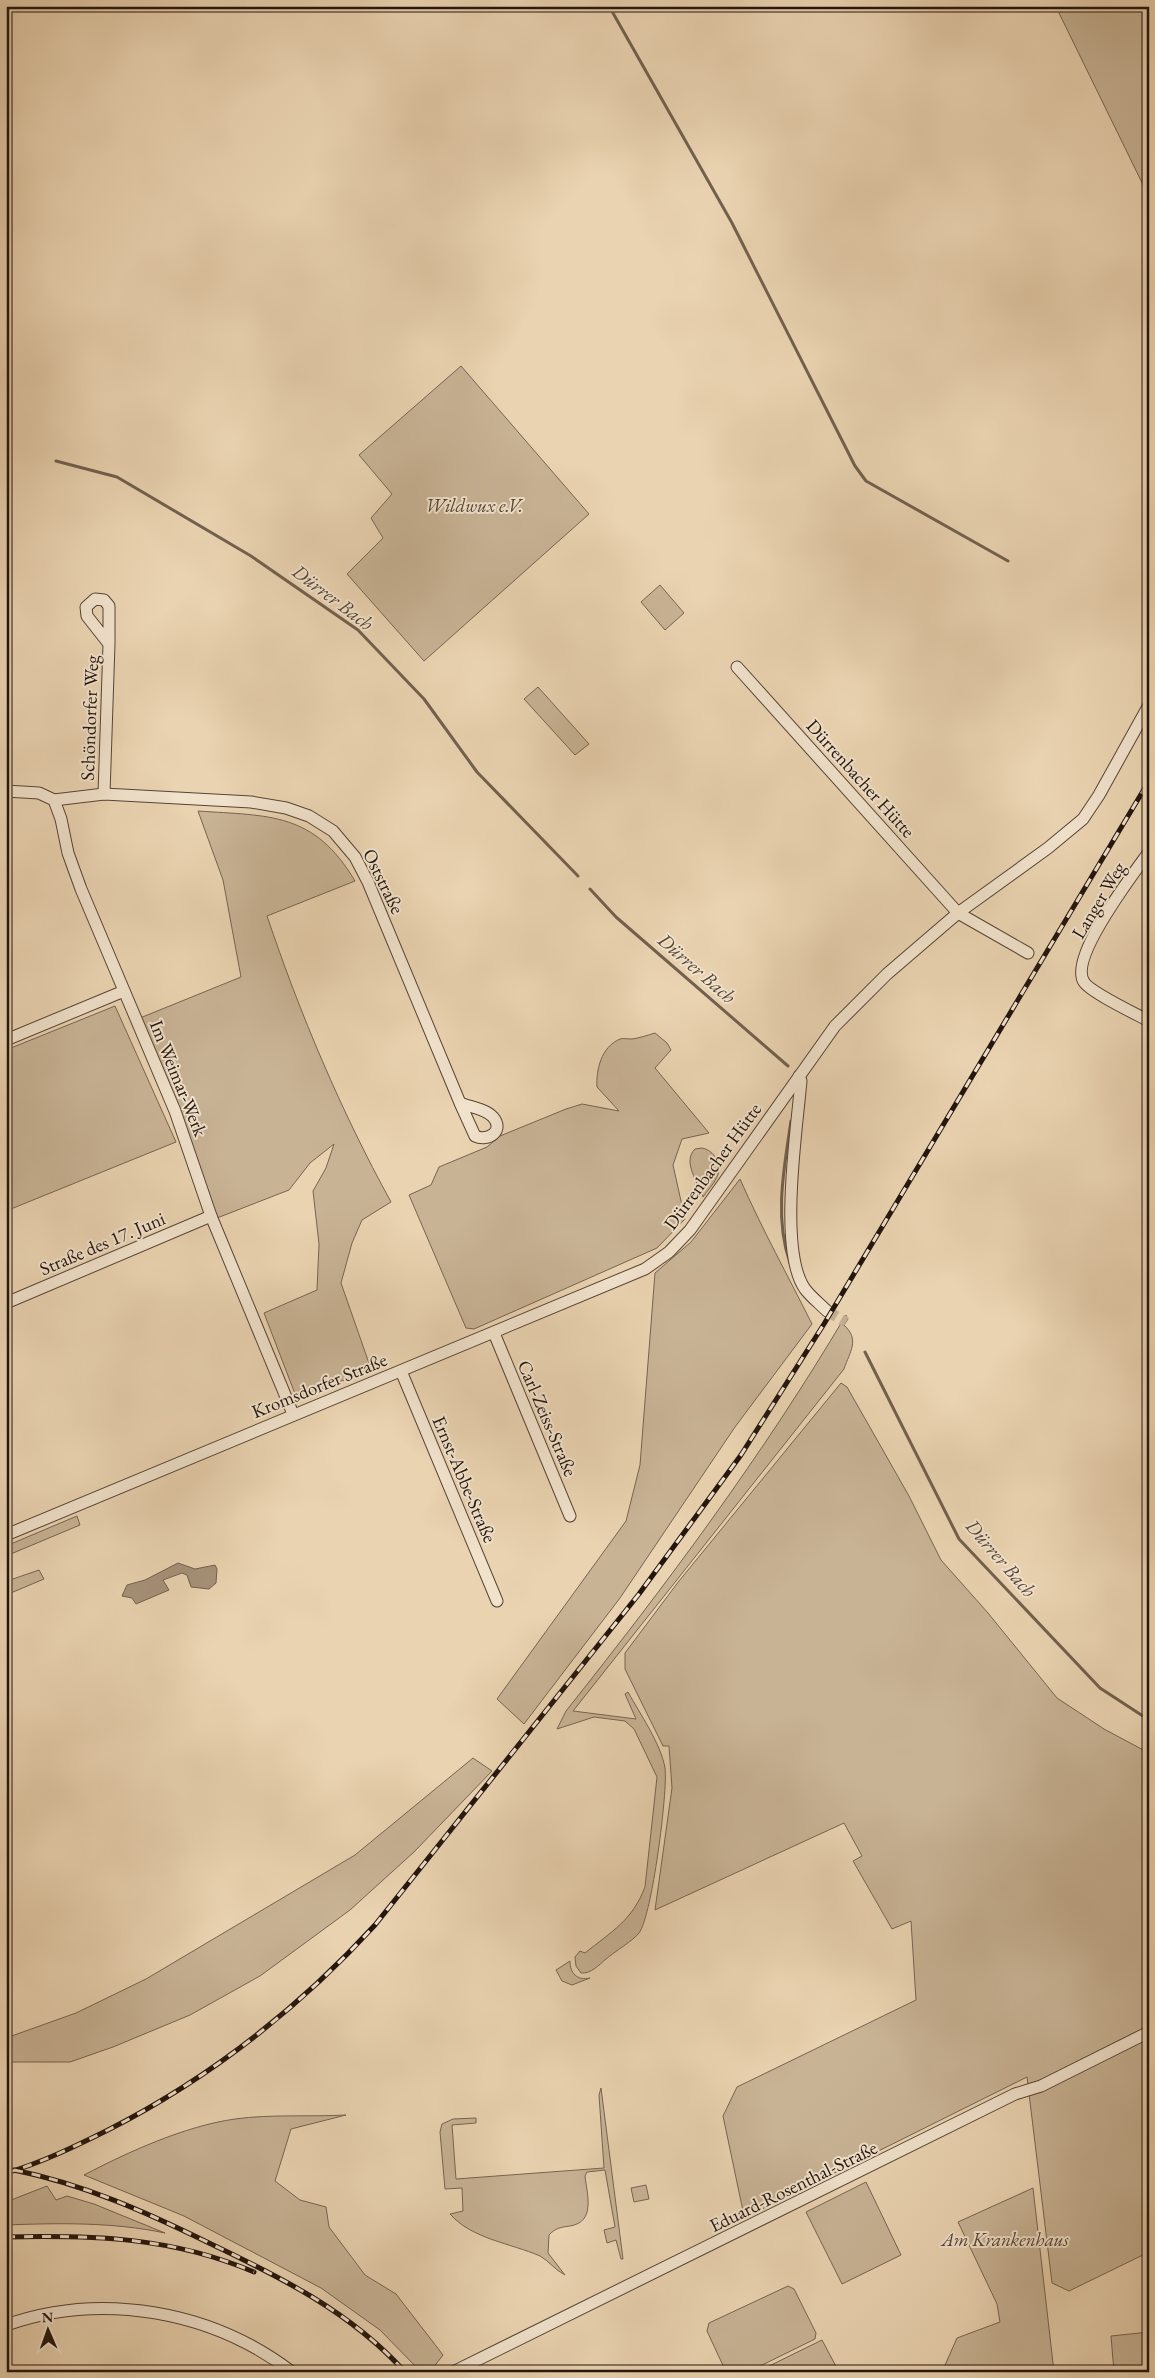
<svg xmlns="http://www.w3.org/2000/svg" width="1155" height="2378" font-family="'EB Garamond',serif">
  <rect width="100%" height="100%" fill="#ead3b1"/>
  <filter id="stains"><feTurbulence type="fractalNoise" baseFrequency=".004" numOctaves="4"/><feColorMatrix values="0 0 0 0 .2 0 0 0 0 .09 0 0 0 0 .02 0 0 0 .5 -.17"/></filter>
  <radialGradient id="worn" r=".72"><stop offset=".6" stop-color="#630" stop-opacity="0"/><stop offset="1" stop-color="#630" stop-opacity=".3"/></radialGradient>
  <!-- green -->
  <g fill="#c8b395" stroke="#766452">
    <polygon points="1072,6 1149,6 1149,197 1059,13"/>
    <polygon points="461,366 589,514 424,661 347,574 383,538 371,518 392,494 359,455"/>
    <polygon points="660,585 684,613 665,630 641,602"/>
    <polygon points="538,687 589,744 575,755 524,699"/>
    <path d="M 198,811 C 270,816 314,812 355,881 L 267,916 C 300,1014 341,1111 391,1202 L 362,1220 L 352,1243 L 341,1283 L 371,1369 L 297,1399 L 264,1313 L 317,1290 L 319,1244 L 313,1191 L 326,1168 L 334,1144 L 310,1163 L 289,1190 L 217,1218 L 140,1018 L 241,977 L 223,880 Z"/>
    <polygon points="115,1006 176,1142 6,1211 6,1050"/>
    <path d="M 655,1033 L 667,1043 L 671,1050 L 655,1068 L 709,1133 L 682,1139 L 673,1165 L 685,1219 L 657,1248 L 474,1329 L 466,1328 L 409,1195 L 431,1185 L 439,1167 L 487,1147 L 500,1136 L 566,1109 L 582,1104 L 619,1111 L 597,1087 C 596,1070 601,1047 620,1039 C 623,1038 628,1039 632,1039 C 640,1038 648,1035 655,1033 Z"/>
    <path d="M 702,1148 C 714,1150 723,1165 717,1177 C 714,1184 707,1191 703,1197 C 698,1182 682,1162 695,1149 Z"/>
    <path d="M 740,1179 C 762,1229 788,1276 812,1324 L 735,1427 L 620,1598 L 524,1724 L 497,1699 L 626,1521 L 640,1465 L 655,1273 L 691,1242 Z"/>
    <path d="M 846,1315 L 848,1319 L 844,1325 C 860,1340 850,1351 844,1369 L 573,1711 L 636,1719 L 625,1694 L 628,1692 C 640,1714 661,1744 665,1768 C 668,1791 652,1916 639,1933 C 634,1940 614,1952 606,1959 C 599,1965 591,1974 581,1973 L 576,1966 L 575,1957 L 580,1951 L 585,1953 C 612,1931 632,1921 645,1887 L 657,1777 L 634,1729 L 625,1721 L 594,1717 L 557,1729 L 566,1711 C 667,1584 763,1455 846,1315 Z"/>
    <polygon points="841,1383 847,1387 909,1496 941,1560 988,1613 1057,1698 1104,1729 1149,1753 1149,2252 1069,2291 1052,2283 1027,2077 748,2216 743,2211 723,2116 737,2087 916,2000 911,1921 892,1929 853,1861 862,1856 844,1823 655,1910 672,1788 669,1746 663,1746 625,1669 625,1653 679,1581"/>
    <polygon points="77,1516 80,1525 6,1556 6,1546"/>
    <polygon points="39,1570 44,1579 6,1595 6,1573 10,1580"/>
    <polygon points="473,1758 492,1771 414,1852 350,1910 260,1976 190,2015 113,2047 70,2062 6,2062 6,2038 76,2013 146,1979 355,1855"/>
    <path d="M 570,1961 C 570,1973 577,1981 590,1978 L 572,1985 L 562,1981 L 556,1970 Z"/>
    <path d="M 601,2088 L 623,2259 L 621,2259 L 616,2240 L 607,2243 L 604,2230 L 615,2227 L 605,2170 L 587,2172 L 585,2176 C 587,2194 596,2222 570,2226 C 562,2227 555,2228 549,2235 L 548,2253 L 565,2275 C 555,2270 549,2261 540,2256 C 510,2243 472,2239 450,2214 L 463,2211 L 462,2188 L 445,2189 L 440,2132 L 442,2124 L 453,2119 L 476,2118 L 476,2123 L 452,2125 L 456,2179 L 604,2168 L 599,2095 Z"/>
    <path d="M 346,2115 L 291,2129 L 275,2181 L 300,2200 L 326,2207 L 329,2227 L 365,2275 L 396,2294 L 443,2355 L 430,2372 L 421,2372 L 380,2330 L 321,2288 L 184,2216 L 84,2175 C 128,2152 185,2126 235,2119 C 271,2114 309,2117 346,2115 Z"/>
    <polygon points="866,2182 901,2255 842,2284 806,2212"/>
    <polygon points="646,2185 649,2199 634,2202 631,2188"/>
    <path d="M 47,2186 L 56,2200 L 67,2196 L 94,2204 L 165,2233 C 113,2222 59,2223 6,2225 L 6,2202 Z"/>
    <polygon points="1033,2188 1054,2372 942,2372 957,2338 1000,2322 997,2304 958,2222"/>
    <polygon points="788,2286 794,2289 816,2333 815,2339 748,2372 726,2372 707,2331 709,2323"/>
    <polygon points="1149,2332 1149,2372 1114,2372 1111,2336"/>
    <polygon points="822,2340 839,2372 757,2372"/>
    <polygon points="89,2367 118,2372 45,2372 46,2371"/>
  </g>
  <!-- water -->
  <polygon fill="#a6927a" stroke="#72604f" points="178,1563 195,1569 215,1565 217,1569 216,1583 209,1589 191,1587 187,1575 182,1573 163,1580 169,1590 136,1604 132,1598 122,1596 127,1585 145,1580"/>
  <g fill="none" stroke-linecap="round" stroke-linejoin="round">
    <!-- stream -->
    <g stroke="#72604f" stroke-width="3">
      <polyline points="609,6 732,223 855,466 866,481 1008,561"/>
      <polyline points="56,461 117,477 251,556 358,630 424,699 477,772 578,876"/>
      <polyline points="590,889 616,917 788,1066"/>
      <path d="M 790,1263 C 774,1218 784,1168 791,1121"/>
      <polyline points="865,1352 959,1539 1100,1688 1149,1720"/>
    </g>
    <!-- minor-tunnel -->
    <polyline stroke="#c2ad90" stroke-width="11" stroke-dasharray="11 5.5" stroke-linecap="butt" points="827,1311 846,1322"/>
    <!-- minor casing -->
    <g stroke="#554437" stroke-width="13">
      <g id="minor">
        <polyline points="737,667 958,913 1028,953"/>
        <polyline points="6,791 39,793 54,800 61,819 68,853 81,889 175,1111 211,1216 293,1414"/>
        <polyline points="104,794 109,644 87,616 86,607 95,599 104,600 109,606 109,644"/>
        <path d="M 54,800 L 104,794 L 251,802 L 286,808 L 309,816 L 333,831 L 355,857 L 368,882 L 460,1103 L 475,1136 C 488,1142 505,1131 493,1117 C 486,1109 470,1107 460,1103"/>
        <path d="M 1149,852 C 1134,873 1068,958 1084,982 C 1090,992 1136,1014 1149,1021"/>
        <polyline points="6,1040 124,991"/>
        <path d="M 799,1076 L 801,1081 C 797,1128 778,1251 805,1289 C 811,1297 820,1304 827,1311"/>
        <polyline points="6,1303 211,1216"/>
        <polyline points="494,1333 570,1516"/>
        <polyline points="401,1371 497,1601"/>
        <polyline points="6,1535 645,1269 669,1252 690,1230 835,1026 887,974 958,913 1048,848 1083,819 1099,795 1149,705"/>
        <path d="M 6,2325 C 102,2291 212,2311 292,2372"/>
        <polyline points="453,2372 1015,2094 1041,2086 1149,2032"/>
      </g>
    </g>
    <!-- minor -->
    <use href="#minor" stroke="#f1e2cc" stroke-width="11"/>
    <!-- rail casing -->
    <g stroke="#23150e" stroke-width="5">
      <g id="rail">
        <path d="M 14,2170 C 83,2184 146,2212 209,2243 C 280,2277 351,2312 405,2372"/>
        <path d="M 6,2173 C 41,2163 76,2146 108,2130 C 210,2078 298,2009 375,1925 L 639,1594 L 741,1455 L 824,1324 L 1149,781"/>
        <path d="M 6,2237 C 94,2235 172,2237 254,2272"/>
      </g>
    </g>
    <!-- rail -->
    <use href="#rail" stroke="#f1e2cc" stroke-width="3" stroke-dasharray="9" stroke-linecap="butt"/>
  </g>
  <g text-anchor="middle" stroke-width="4" stroke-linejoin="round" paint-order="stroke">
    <!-- park labels -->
    <g font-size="19" font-style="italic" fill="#554436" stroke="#f1e2cc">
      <text x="474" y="512">Wildwux e.V.</text>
      <text x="1005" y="2246">Am Krankenhaus</text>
    </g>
    <!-- street labels -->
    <g font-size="19" fill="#23150e" stroke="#f1e2cc">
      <text transform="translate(89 718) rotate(-88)" y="7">Schöndorfer Weg</text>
      <text transform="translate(861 778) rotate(48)" y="7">Dürrenbacher Hütte</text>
      <text transform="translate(384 881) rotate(64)" y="7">Oststraße</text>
      <text transform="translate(1098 900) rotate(-59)" y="7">Langer Weg</text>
      <text transform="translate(179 1078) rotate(68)" y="7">Im Weimar-Werk</text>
      <text transform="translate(712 1166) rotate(-54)" y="7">Dürrenbacher Hütte</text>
      <text transform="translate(102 1243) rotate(-23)" y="7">Straße des 17. Juni</text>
      <text transform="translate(319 1385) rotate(-22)" y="7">Kromsdorfer Straße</text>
      <text transform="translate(548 1418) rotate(67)" y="7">Carl-Zeiss-Straße</text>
      <text transform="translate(465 1479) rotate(67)" y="7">Ernst-Abbe-Straße</text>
      <text transform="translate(793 2186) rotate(-26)" y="7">Eduard-Rosenthal-Straße</text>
    </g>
    <!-- water labels -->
    <g font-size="20" font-style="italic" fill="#574739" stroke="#f1e2cc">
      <text transform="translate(333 597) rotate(37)" y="7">Dürrer Bach</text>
      <text transform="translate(697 968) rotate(41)" y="7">Dürrer Bach</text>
      <text transform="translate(1001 1558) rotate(49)" y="7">Dürrer Bach</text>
    </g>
  </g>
  <!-- margin -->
  <rect width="1155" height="2378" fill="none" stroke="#ead3b1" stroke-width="25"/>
  <rect x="8" y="8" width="1140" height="2363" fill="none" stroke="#23150e" stroke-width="2.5"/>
  <rect x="12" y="12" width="1130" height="2353" fill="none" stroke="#23150e"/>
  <!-- north arrow -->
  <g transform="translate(48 2330) rotate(358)" stroke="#f1e2cc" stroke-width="4" paint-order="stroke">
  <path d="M0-4L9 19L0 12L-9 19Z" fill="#23150e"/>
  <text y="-8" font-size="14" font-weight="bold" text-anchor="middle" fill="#23150e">N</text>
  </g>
  <rect width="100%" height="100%" filter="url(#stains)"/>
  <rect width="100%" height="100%" fill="url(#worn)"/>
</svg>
